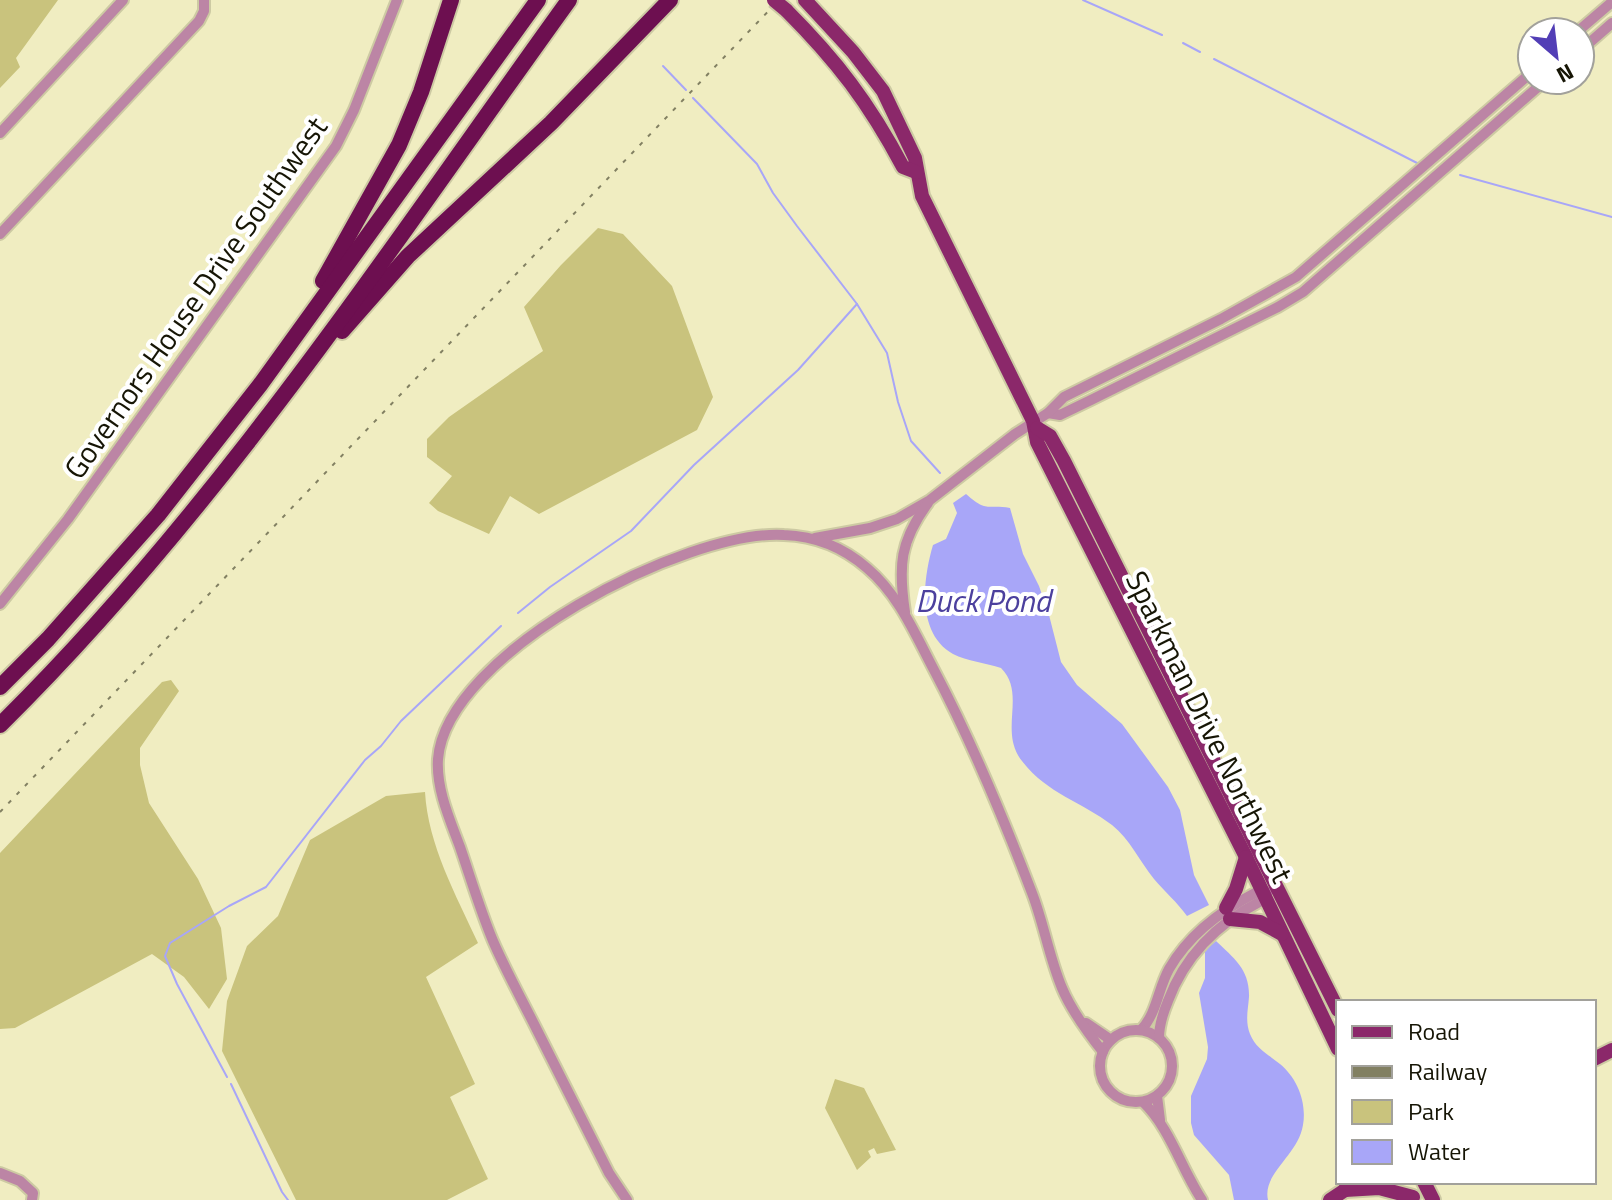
<svg xmlns="http://www.w3.org/2000/svg" width="1612" height="1200" font-family="'Titillium Web',sans-serif">
  <rect width="100%" height="100%" fill="#f0edc1"/>
  <!-- green -->
  <g fill="#c9c37d">
    <polygon points="0,0 58,0 16,58 20,67 0,88"/>
    <polygon points="598,228 623,234 672,286 713,397 697,430 539,514 510,496 489,534 438,511 429,503 452,476 427,457 427,439 449,417 543,351 524,307 561,265"/>
    <polygon points="171,680 179,691 140,748 140,765 149,803 198,879 221,928 227,979 209,1009 184,977 152,954 15,1028 0,1029 0,853 162,682"/>
    <path d="M 425,792 C 428,845 456,895 478,943 L 426,977 L 475,1084 L 450,1097 L 488,1179 L 447,1200 L 296,1200 L 222,1051 L 227,1001 L 247,946 L 278,916 L 310,840 L 386,796 Z"/>
    <polygon points="835,1079 864,1088 896,1150 877,1154 874,1148 868,1151 871,1157 857,1170 825,1108"/>
  </g>
  <!-- water -->
  <g fill="#a8a6f8">
    <path d="M 966,494 C 987,513 988,504 1010,508 L 1023,554 L 1039,586 L 1049,615 L 1061,662 L 1077,685 L 1122,724 L 1168,787 L 1180,810 L 1194,875 L 1209,905 L 1187,916 C 1177,902 1165,892 1154,879 C 1140,862 1130,839 1112,825 C 1082,802 1046,793 1022,761 C 998,731 1027,694 1001,668 C 986,663 967,661 953,654 C 916,633 923,579 933,545 L 946,539 L 957,513 L 953,503 Z"/>
    <path d="M 1216,941 C 1234,958 1250,970 1249,997 C 1248,1010 1245,1021 1250,1034 C 1256,1049 1268,1054 1280,1064 C 1297,1078 1307,1102 1303,1125 C 1298,1156 1262,1173 1268,1200 L 1234,1200 L 1229,1175 L 1194,1135 L 1191,1123 L 1191,1096 L 1207,1059 L 1208,1047 L 1199,993 L 1205,978 L 1205,950 Z"/>
  </g>
  <g fill="none" stroke-linecap="round" stroke-linejoin="round">
    <!-- stream -->
    <g stroke="#a8a6f8" stroke-width="2">
      <polyline points="1083,0 1162,35"/>
      <polyline points="1183,43 1200,52"/>
      <polyline points="1214,59 1419,164"/>
      <polyline points="663,66 686,90"/>
      <polyline points="693,98 757,164 773,193 797,226 857,304 887,353 898,402 911,441 940,473"/>
      <polyline points="1460,175 1612,217"/>
      <polyline points="518,613 550,587 631,531 694,465 798,370 857,304"/>
      <polyline points="227,1077 177,984 165,956 170,943 229,906 266,887 365,760 381,746 401,721 501,626"/>
      <polyline points="231,1084 282,1192 288,1200"/>
    </g>
    <!-- minor casing -->
    <g stroke="#cdcaa3" stroke-width="14">
      <g id="minor">
        <polyline points="1577,32 1612,2"/>
        <polyline points="1580,51 1612,23"/>
        <polyline points="0,133 123,0"/>
        <polyline points="0,234 199,21 204,11 204,0"/>
        <polyline points="1048,413 1060,415 1091,400 1278,307 1303,292 1546,80"/>
        <polyline points="815,538 870,528 897,519 930,500 1015,434 1048,413 1064,397 1221,319 1296,277 1532,72"/>
        <polyline points="0,604 68,519 336,146 354,110 397,0"/>
        <path d="M 905,612 C 898,566 900,541 928,503"/>
        <polyline points="1086,1023 1111,1040"/>
        <path d="M 1141,1030 C 1157,1013 1158,989 1169,969 C 1189,934 1222,910 1257,892 L 1264,894 L 1268,892"/>
        <circle cx="1136" cy="1066" r="36"/>
        <path d="M 1159,1038 C 1159,1024 1163,1013 1168,1001 C 1185,955 1218,923 1261,901 L 1264,894"/>
        <polyline points="1157,1096 1160,1120"/>
        <path d="M 1143,1102 C 1170,1128 1181,1168 1202,1200"/>
        <polyline points="0,1173 20,1181 33,1193 32,1200"/>
        <path d="M 627,1200 L 609,1173 C 585,1125 561,1077 537,1030 C 522,1000 506,971 493,941 C 480,910 471,879 460,847 C 450,820 436,789 438,759 C 446,653 687,529 784,535 C 815,536 844,548 867,568 C 899,595 915,634 934,670 C 972,742 1003,817 1032,893 C 1044,924 1049,957 1062,988 C 1071,1010 1088,1033 1103,1052"/>
      </g>
    </g>
    <!-- major casing -->
    <g stroke="#cdcaa3" stroke-width="18">
      <g id="major">
        <polyline points="805,0 853,52 883,91 915,158 922,196 1033,421 1037,442 1246,857 1338,1049"/>
        <path d="M 786,10 C 837,61 869,103 903,167 L 916,172"/>
        <polyline points="1037,428 1050,436 1064,461 1338,1010"/>
        <polyline points="1226,908 1236,889 1246,857"/>
        <polyline points="1230,919 1260,922 1282,934"/>
        <polyline points="1594,1059 1612,1050"/>
        <polyline points="1349,1182 1345,1190 1379,1188 1413,1197"/>
        <polyline points="1424,1182 1433,1200"/>
        <polyline points="1330,1200 1351,1186"/>
      </g>
    </g>
    <!-- highway casing -->
    <g stroke="#cdcaa3" stroke-width="20">
      <g id="highway">
        <polyline points="323,281 399,145 421,92 451,0"/>
        <polyline points="342,331 408,256 551,123 670,0"/>
        <polyline points="0,687 48,639 158,515 260,385 538,0"/>
        <path d="M 0,725 C 219,509 390,248 569,0"/>
      </g>
    </g>
    <!-- minor -->
    <use href="#minor" stroke="#bc85a5" stroke-width="10"/>
    <!-- major -->
    <use href="#major" stroke="#8b286a" stroke-width="14"/>
    <!-- highway -->
    <use href="#highway" stroke="#6d0f50" stroke-width="16"/>
    <!-- rail -->
    <polyline stroke="#828062" stroke-width="2" stroke-dasharray="4 8" stroke-linecap="butt" points="0,812 779,0"/>
    <!-- major-bridge casing -->
    <g stroke="#cdcaa3" stroke-width="18" stroke-linecap="butt">
      <polyline id="major-bridge" points="774,0 786,10"/>
    </g>
    <!-- major-bridge -->
    <use href="#major-bridge" stroke="#8b286a" stroke-width="14"/>
  </g>
  <g text-anchor="middle" stroke-width="8" stroke-linejoin="round" paint-order="stroke">
    <!-- street labels -->
    <g font-size="30" fill="#161505" stroke="#fff">
      <text transform="translate(196 298) rotate(-55)" y="10">Governors House Drive Southwest</text>
      <text transform="translate(1209 727) rotate(64)" y="10">Sparkman Drive Northwest</text>
    </g>
    <!-- water labels -->
    <g font-size="32" font-style="italic" fill="#4c409e" stroke="#fff">
      <text x="983" y="612">Duck Pond</text>
    </g>
  </g>
  <!-- legend -->
  <rect x="1336" y="1000" width="260" height="184" fill="#ffffff" stroke="#a2a19b" stroke-width="2"/>
  <rect x="1352" y="1026" width="40" height="12" fill="#8b286a" stroke="#a2a19b" stroke-width="2"/>
  <text x="1408" y="1040" font-size="24" fill="#161505">Road</text>
  <rect x="1352" y="1066" width="40" height="12" fill="#828062" stroke="#a2a19b" stroke-width="2"/>
  <text x="1408" y="1080" font-size="24" fill="#161505">Railway</text>
  <rect x="1352" y="1100" width="40" height="24" fill="#c9c37d" stroke="#a2a19b" stroke-width="2"/>
  <text x="1408" y="1120" font-size="24" fill="#161505">Park</text>
  <rect x="1352" y="1140" width="40" height="24" fill="#a8a6f8" stroke="#a2a19b" stroke-width="2"/>
  <text x="1408" y="1160" font-size="24" fill="#161505">Water</text>
  <!-- north arrow -->
  <g transform="translate(1556 56) rotate(152)"><circle r="38" fill="#ffffff" stroke="#a2a19b" stroke-width="2"/>
  <path d="M0-6L14 30L0 20L-14 30Z" fill="#523eb6"/>
  <text y="-12" font-size="22" font-weight="bold" text-anchor="middle" fill="#161505">N</text>
  </g>
</svg>
